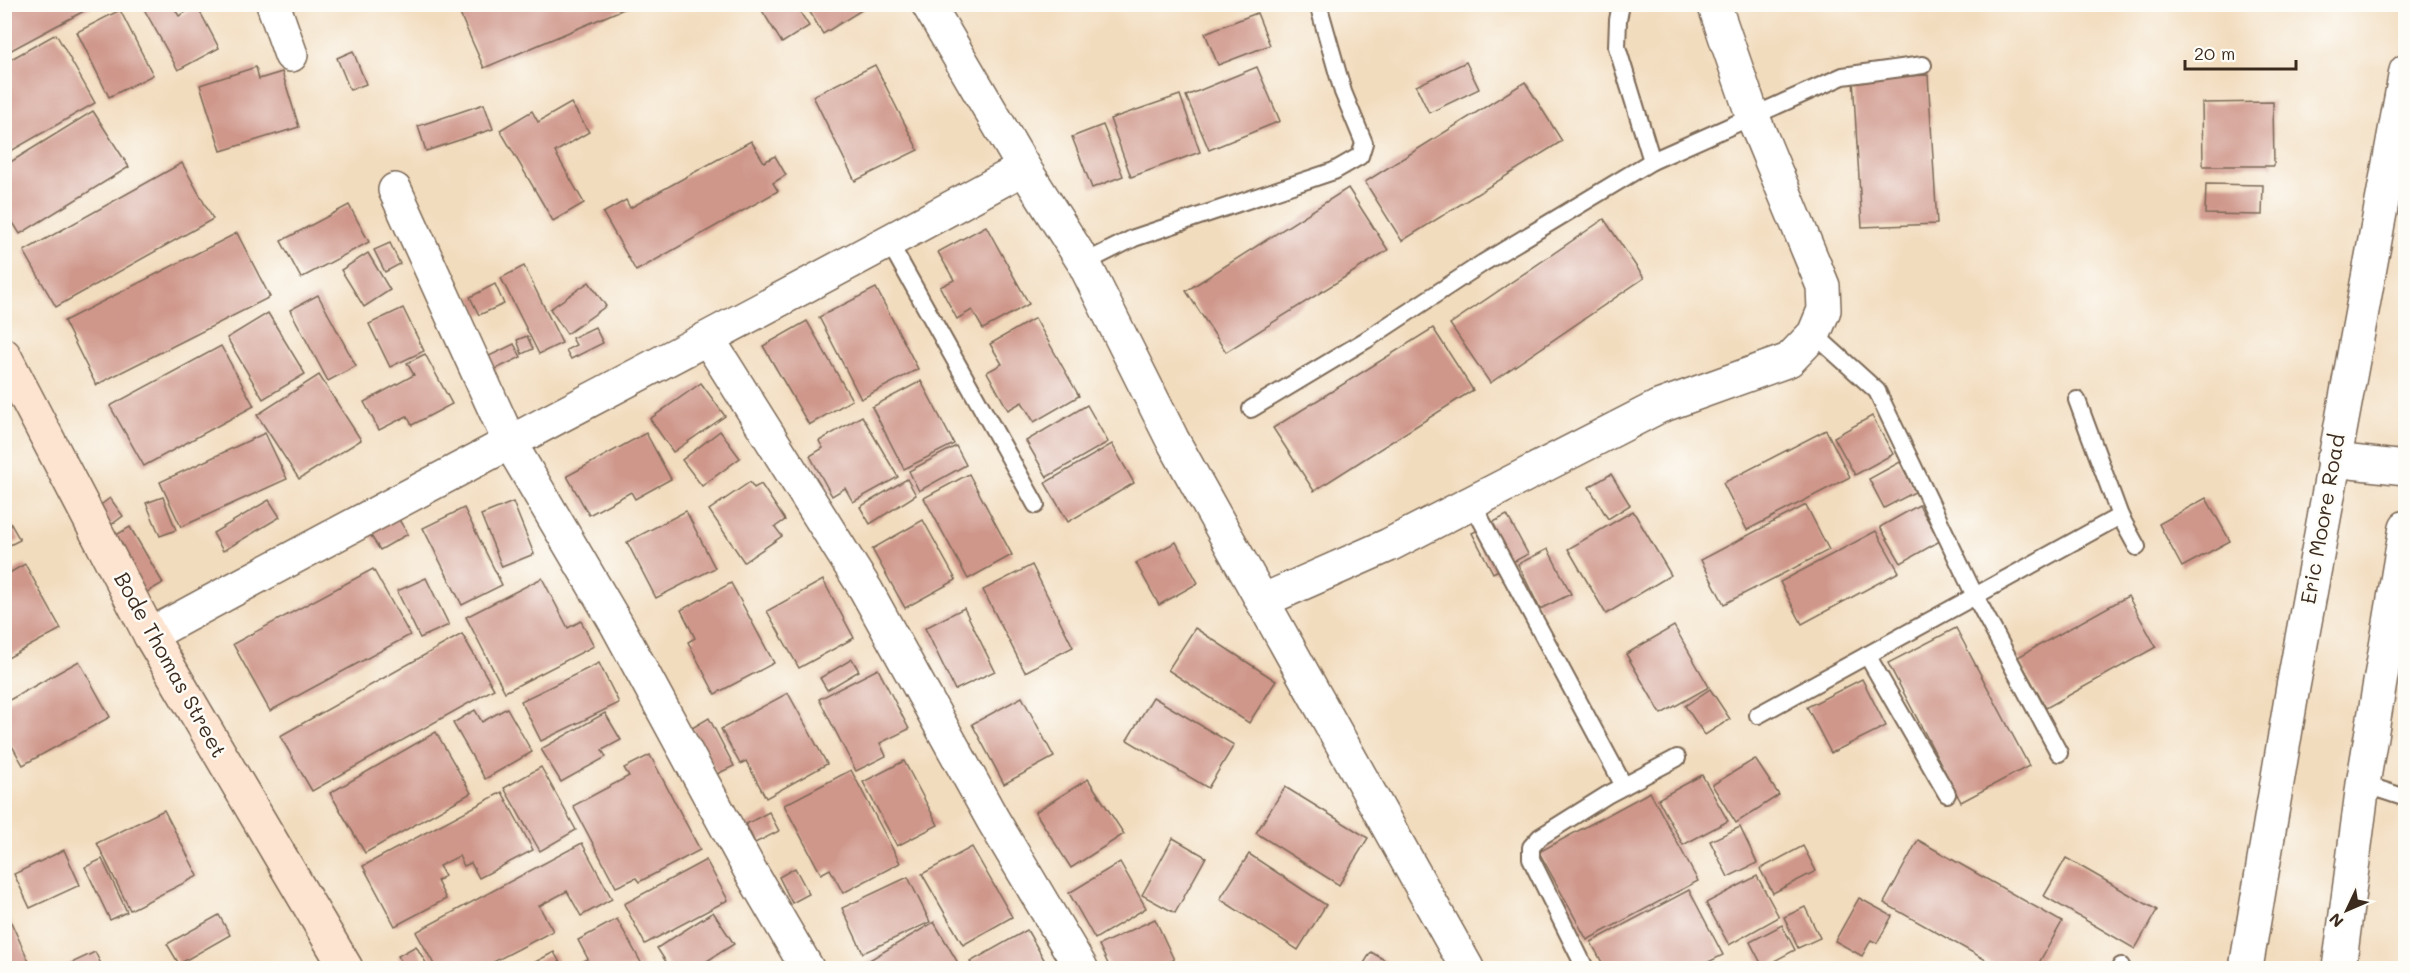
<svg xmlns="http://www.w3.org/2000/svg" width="2410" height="973" font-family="Mali,sans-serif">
  <rect width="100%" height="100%" fill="#fdfcf7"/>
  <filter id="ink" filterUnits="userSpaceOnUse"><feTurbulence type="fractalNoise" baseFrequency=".0167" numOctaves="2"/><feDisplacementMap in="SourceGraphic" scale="12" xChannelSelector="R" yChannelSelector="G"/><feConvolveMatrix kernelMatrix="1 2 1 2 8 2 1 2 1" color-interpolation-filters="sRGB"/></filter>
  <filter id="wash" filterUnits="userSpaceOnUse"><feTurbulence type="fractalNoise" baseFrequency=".008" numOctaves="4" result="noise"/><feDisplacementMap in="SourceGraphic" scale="24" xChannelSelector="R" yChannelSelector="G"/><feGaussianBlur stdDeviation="1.35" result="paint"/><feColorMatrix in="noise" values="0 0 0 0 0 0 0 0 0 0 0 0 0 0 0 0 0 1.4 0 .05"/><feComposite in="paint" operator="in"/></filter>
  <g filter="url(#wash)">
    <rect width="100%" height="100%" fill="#f2dcbe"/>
    <g id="blocks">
      <!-- building -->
      <g fill="#cf968a">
        <polygon points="4,4 97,4 4,54"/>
        <polygon points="152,4 172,4 179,16 197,6 219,48 178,70 144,9"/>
        <polygon points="758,4 795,4 809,26 782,43"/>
        <polygon points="805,4 863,4 865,8 823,34"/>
        <polygon points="456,5 633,5 484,68"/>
        <polygon points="120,10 153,75 109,97 77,32"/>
        <polygon points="1257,13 1270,45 1218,65 1205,33"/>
        <polygon points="56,34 95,103 4,155 4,63"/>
        <polygon points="353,51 366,84 350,90 337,58"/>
        <polygon points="1466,62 1479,89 1429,113 1416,86"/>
        <polygon points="875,65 918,150 855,181 813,96"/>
        <polygon points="256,67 259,79 282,72 299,127 221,151 200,85"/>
        <polygon points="1257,67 1280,121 1209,150 1186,96"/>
        <polygon points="1928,75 1937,224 1862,227 1853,79"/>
        <polygon points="1525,82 1562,141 1402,241 1365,182"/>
        <polygon points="1180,95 1200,152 1131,177 1110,119"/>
        <polygon points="2273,102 2274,166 2203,166 2202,103"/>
        <polygon points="571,103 589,132 555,152 584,203 553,221 500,130 532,111 538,122"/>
        <polygon points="484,104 493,129 426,151 418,126"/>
        <polygon points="93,111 129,167 20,234 4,208 4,166"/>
        <polygon points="1103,125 1123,176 1092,188 1072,137"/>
        <polygon points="751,141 764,162 775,156 786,175 773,183 778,191 636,271 603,213 626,200 630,208"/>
        <polygon points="182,163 213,219 56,307 24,251"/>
        <polygon points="2206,184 2263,185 2262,215 2205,214"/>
        <polygon points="1348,188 1388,250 1226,352 1186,291"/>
        <polygon points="349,205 369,242 301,278 281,241"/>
        <polygon points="1604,219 1644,278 1490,383 1450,324"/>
        <polygon points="986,226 1029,304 983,329 972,310 957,319 940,287 954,280 938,252"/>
        <polygon points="237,233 270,297 96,385 64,321"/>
        <polygon points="390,243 400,264 385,272 374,250"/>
        <polygon points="368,253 390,290 364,307 341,270"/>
        <polygon points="524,266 562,343 539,354 501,278"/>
        <polygon points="589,282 606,306 567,334 550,309"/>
        <polygon points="495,284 504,304 479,315 470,297"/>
        <polygon points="876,288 918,369 861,399 819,317"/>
        <polygon points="318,295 356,366 328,381 290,310"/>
        <polygon points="403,308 424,351 390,367 369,324"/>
        <polygon points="268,313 305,374 263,399 227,338"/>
        <polygon points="1035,318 1079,396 1034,422 1022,402 1008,410 987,372 1002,364 990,344"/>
        <polygon points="807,321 852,400 809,425 763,346"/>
        <polygon points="595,327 603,343 571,359 566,350 576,345 572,338"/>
        <polygon points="1433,328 1473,390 1314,491 1273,428"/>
        <polygon points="527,336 533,349 522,354 517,340"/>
        <polygon points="514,344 521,357 494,370 487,357"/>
        <polygon points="221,346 254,406 144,466 110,406"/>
        <polygon points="425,354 452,404 412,425 407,416 379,430 364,402 414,375 407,363"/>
        <polygon points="319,375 361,440 299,479 257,415"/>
        <polygon points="921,381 954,444 904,469 872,407"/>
        <polygon points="701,383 725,416 673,452 650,419"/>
        <polygon points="1087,405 1108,442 1047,477 1026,441"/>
        <polygon points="862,416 898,477 853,502 845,488 832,496 810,456 823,448 819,441"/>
        <polygon points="1872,416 1893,454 1855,475 1834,437"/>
        <polygon points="1826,430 1850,477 1747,530 1723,483"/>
        <polygon points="720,431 740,458 702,486 682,460"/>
        <polygon points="265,433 287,479 181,527 160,482"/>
        <polygon points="646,433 671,479 635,499 631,492 589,515 567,476"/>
        <polygon points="1112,444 1134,483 1068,522 1045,483"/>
        <polygon points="956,446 966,465 919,491 909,471"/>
        <polygon points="1900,462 1915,492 1884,508 1869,479"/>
        <polygon points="969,474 1012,555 968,579 924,498"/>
        <polygon points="1611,474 1630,505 1608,519 1589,487"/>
        <polygon points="907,479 916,495 870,524 860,507"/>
        <polygon points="750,482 754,488 761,484 785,520 775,527 782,536 744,562 709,510"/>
        <polygon points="163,497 176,530 160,536 146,503"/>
        <polygon points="110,498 123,516 107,528 94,510"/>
        <polygon points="2206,498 2230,541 2182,567 2159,524"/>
        <polygon points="269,500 280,517 223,551 213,533"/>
        <polygon points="513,502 534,554 502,567 481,515"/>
        <polygon points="1806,505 1829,550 1724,604 1701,560"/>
        <polygon points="1919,505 1940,541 1901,563 1880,527"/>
        <polygon points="464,508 502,585 462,605 423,528"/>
        <polygon points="686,511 715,568 656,598 627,542"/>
        <polygon points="1633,511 1671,575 1606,614 1568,549"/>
        <polygon points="4,512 20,540 4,548"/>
        <polygon points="394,512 408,534 380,550 366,528"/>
        <polygon points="1507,515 1528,554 1493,573 1472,533"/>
        <polygon points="923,520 956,580 905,608 872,549"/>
        <polygon points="130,527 163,583 142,595 109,539"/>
        <polygon points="1876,531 1899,572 1802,624 1780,582"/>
        <polygon points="1176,542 1198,583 1159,605 1136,563"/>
        <polygon points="1548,549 1571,594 1540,609 1518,564"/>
        <polygon points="25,564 61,629 4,660 4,576"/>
        <polygon points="1032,565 1073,647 1025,672 983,590"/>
        <polygon points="373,569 410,635 270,711 233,644"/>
        <polygon points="426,578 449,625 420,638 397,591"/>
        <polygon points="542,578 568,628 581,621 594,646 505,692 466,617"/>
        <polygon points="823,580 854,638 799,668 767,611"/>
        <polygon points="731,583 774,663 715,694 688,642 695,638 681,610"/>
        <polygon points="2128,596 2156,647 2046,708 2018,657"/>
        <polygon points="964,608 995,671 955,690 925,628"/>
        <polygon points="1674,626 1709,687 1661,714 1626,654"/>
        <polygon points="1195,628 1276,681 1249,723 1168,670"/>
        <polygon points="1956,628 2029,766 1961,802 1888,663"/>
        <polygon points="462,634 494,689 312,791 280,736"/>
        <polygon points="852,659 859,671 827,690 820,678"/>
        <polygon points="79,661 110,717 23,765 4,732 4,703"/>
        <polygon points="599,663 619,703 541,741 521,701"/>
        <polygon points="878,669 909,729 880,743 886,756 856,771 819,699"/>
        <polygon points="1862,679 1886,726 1831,753 1807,707"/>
        <polygon points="1710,689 1730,719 1705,735 1685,706"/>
        <polygon points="788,693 827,764 766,798 746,761 740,764 721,729"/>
        <polygon points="1022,697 1054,757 1004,784 972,724"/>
        <polygon points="1153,697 1234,745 1208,788 1127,740"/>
        <polygon points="507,708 532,752 485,779 453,723 475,710 482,722"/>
        <polygon points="605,713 621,740 602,750 606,757 561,782 541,749"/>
        <polygon points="709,718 734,766 717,774 692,728"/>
        <polygon points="436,732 471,793 365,853 330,793"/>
        <polygon points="650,755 700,850 639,882 636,878 616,887 573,806 629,776 624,768"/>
        <polygon points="1755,759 1779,795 1736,823 1712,785"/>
        <polygon points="904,761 938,825 897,846 863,782"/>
        <polygon points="541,767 576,830 540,851 504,788"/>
        <polygon points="851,770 900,863 843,893 830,869 821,874 784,805"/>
        <polygon points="1702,775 1728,821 1683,845 1658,799"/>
        <polygon points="1088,779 1124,834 1071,868 1035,812"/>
        <polygon points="1285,787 1368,838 1339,885 1256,833"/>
        <polygon points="502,792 533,850 479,878 471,863 464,866 459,856 439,866 445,876 437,881 446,899 395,926 363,866"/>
        <polygon points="1650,792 1698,881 1587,940 1539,852"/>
        <polygon points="164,810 198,876 130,910 97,843"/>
        <polygon points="769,812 779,831 755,843 746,824"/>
        <polygon points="1740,827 1757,863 1728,877 1710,841"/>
        <polygon points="1173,838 1206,857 1175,913 1142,895"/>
        <polygon points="1918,840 2062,922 2036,968 2000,968 1884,903"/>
        <polygon points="582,843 612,899 581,916 567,891 539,906 553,931 482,968 436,968 416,932"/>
        <polygon points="1803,846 1816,871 1773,893 1760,869"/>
        <polygon points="972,847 1012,917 963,945 922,874"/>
        <polygon points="64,850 80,885 30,908 14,874"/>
        <polygon points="1249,854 1326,905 1298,950 1220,899"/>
        <polygon points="2066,858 2157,910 2135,949 2044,896"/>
        <polygon points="102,859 127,912 110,920 85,867"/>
        <polygon points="706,860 728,900 645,944 624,904"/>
        <polygon points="1120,862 1146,908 1095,939 1069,893"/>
        <polygon points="795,868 809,894 792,903 779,877"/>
        <polygon points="1757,876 1779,917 1729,945 1706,903"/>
        <polygon points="908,877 930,922 863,953 842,908"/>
        <polygon points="1689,890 1723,955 1696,968 1605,968 1591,942"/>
        <polygon points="1859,898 1892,916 1877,943 1871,940 1862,956 1835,941"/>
        <polygon points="4,907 32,968 4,968"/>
        <polygon points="1805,907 1820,938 1798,948 1784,917"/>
        <polygon points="713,912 734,944 696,968 670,968 657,948"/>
        <polygon points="219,915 230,935 179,964 167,944"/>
        <polygon points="617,919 644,968 569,968 588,959 578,940"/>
        <polygon points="1155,919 1174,960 1154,968 1110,968 1099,945"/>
        <polygon points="934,922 961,968 863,968 861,965"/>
        <polygon points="1782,925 1795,950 1763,967 1750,942"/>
        <polygon points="1027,930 1049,968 974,968 970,962"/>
        <polygon points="416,946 429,968 405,968 398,956"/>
        <polygon points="95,952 103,968 66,968 65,966"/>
        <polygon points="554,952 563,968 524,968"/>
        <polygon points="1371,952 1398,968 1361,968"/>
      </g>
    </g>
  </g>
  <g filter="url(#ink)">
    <use href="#blocks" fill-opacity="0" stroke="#7b6856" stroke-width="1.5"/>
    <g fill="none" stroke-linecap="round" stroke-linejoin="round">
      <!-- service casing -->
      <g stroke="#7b6856" stroke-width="20">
        <g id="service">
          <polyline points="1652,161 1843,76 1923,65"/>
          <polyline points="889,242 1036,505"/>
          <polyline points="1084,263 1134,238 1334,171 1360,156 1364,143 1343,92 1318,4"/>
          <polyline points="1814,334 1877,391 1975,596 2120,516 2137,547"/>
          <polyline points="2077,400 2120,516"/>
          <polyline points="1251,409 1366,340 1483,263 1652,161 1617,47 1618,20 1621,4"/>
          <polyline points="1472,503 1624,786"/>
          <polyline points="1867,655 1947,794"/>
          <polyline points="1758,715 1975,596 2059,753"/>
          <polyline points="2363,784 2406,798"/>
          <polyline points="1585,968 1531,859 1531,847 1540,837 1607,795 1677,758"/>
          <polyline points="2120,968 2121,966"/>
        </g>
      </g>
      <!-- minor casing -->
      <g stroke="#7b6856" stroke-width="36">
        <g id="minor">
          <polyline points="273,4 291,55"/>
          <polyline points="928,4 1024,168 1084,263 1172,439 1467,968"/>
          <polyline points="395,190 510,443 617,625 751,872 807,968"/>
          <polyline points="708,339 866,590 993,820 1081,968"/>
          <polyline points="2333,460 2406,468"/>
          <polyline points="1262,601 1389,545 1658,407 1789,360 1814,334 1824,310 1823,286 1753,117 1714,4"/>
          <path d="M 150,635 C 440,476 735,327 1024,168"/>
        </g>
      </g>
      <!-- tertiary casing -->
      <g stroke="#7b6856" stroke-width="36">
        <g id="tertiary">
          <polyline points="2246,968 2293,687 2406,71"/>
          <polyline points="2339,968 2363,784 2406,527"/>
        </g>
      </g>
      <!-- secondary casing -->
      <g stroke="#7b6856" stroke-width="36">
        <polyline id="secondary" points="4,355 150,635 346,968"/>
      </g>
      <!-- service -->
      <use href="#service" stroke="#fff" stroke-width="16"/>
      <!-- minor -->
      <use href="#minor" stroke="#fff" stroke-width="33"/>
      <!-- tertiary -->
      <use href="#tertiary" stroke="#fff" stroke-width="33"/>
      <!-- secondary -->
      <use href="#secondary" stroke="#fde4d0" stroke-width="33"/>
    </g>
  </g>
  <g text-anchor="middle" stroke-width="5" stroke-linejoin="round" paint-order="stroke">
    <!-- street labels -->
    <g font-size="21" fill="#3b2a1e" stroke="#fdfcf7">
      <text transform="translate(2323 519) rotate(-80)" y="7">Eric Moore Road</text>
      <text transform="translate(170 665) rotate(61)" y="7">Bode Thomas Street</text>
    </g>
  </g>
  <!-- margin -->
  <rect width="2410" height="973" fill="none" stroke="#fdfcf7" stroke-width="24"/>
  <!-- north arrow -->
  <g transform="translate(2347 910) rotate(226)" stroke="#fdfcf7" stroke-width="4.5" paint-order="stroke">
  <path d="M0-4.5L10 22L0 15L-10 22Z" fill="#3b2a1e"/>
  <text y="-9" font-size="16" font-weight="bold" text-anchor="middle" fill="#3b2a1e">N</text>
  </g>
  <!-- scale -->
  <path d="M2185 60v9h111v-9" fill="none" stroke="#3b2a1e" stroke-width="3"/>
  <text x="2194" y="60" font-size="18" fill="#3b2a1e" stroke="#fdfcf7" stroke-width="4.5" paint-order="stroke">20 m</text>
</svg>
